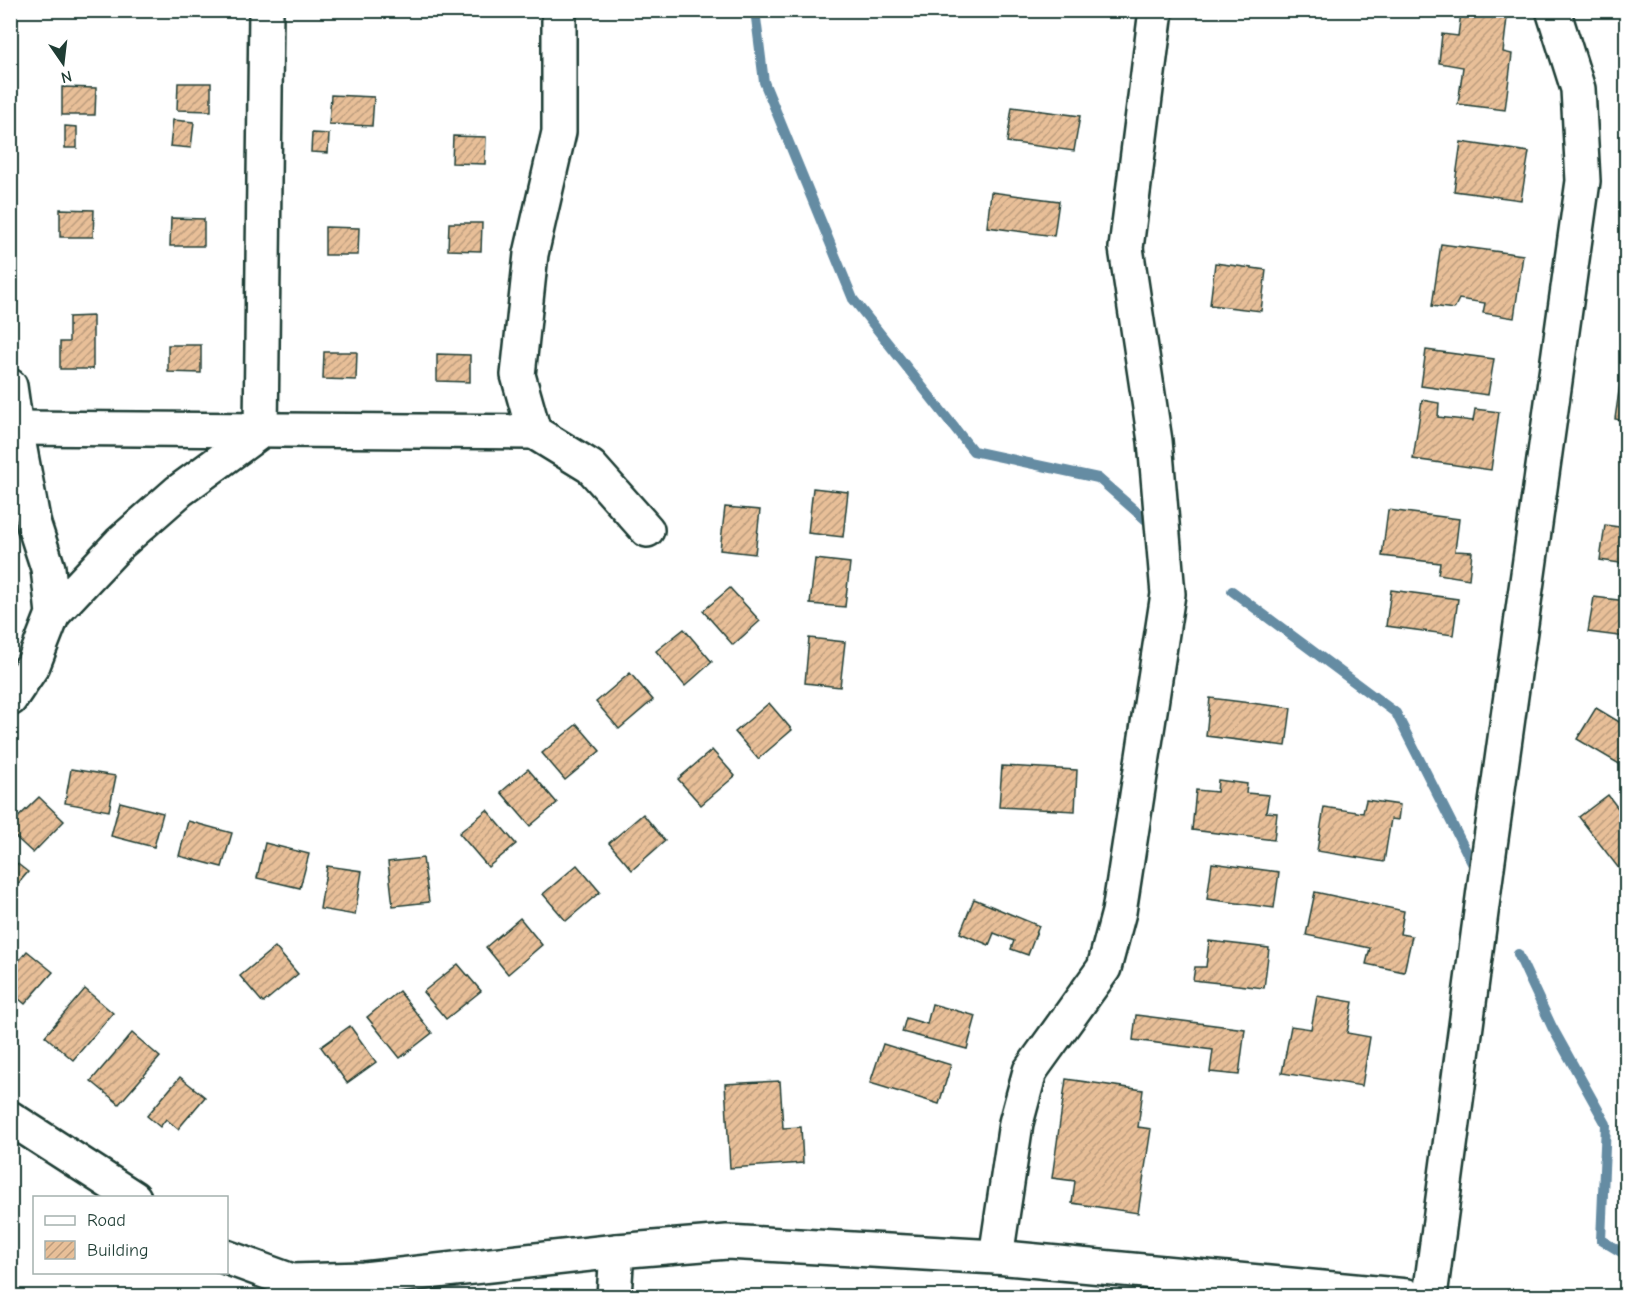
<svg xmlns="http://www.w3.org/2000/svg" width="1637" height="1307" font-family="'Comic Neue',sans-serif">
  <defs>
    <pattern id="building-hatch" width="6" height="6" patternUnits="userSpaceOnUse" patternTransform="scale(1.5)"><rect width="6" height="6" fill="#e8bf98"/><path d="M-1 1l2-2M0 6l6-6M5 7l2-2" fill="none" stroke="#bb9c7d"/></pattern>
  </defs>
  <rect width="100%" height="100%" fill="#fff"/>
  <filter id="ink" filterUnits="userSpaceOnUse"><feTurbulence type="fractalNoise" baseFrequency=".0167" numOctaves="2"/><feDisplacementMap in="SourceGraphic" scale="12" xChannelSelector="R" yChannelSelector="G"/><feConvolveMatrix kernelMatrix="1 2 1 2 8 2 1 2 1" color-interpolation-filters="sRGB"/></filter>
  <g filter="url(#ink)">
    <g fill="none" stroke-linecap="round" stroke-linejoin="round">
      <!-- stream -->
      <g stroke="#658ca3" stroke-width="10">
        <polyline points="755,10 764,82 853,299 973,451 1098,478 1154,527"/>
        <polyline points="1232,591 1396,713 1476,871"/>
        <polyline points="1518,954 1552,1027 1606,1124 1601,1240 1626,1255"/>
      </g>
    </g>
    <!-- building -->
    <g fill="url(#building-hatch)" stroke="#1f3d34" stroke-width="1.5">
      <polygon points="1461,13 1507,18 1503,52 1512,54 1505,110 1458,104 1463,67 1439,63 1442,34 1458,36"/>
      <polygon points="178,83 211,83 211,111 177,110"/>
      <polygon points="62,87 96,88 95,115 62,115"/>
      <polygon points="331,95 374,97 372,126 329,124"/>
      <polygon points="1012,107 1080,116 1074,151 1007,142"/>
      <polygon points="173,120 194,122 191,148 170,146"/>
      <polygon points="65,126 77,127 77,148 65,148"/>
      <polygon points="312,133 329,134 328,153 311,152"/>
      <polygon points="453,136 486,137 485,164 452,163"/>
      <polygon points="1461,142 1529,152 1521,200 1454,191"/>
      <polygon points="991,192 1059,201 1054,236 987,227"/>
      <polygon points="60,209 94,210 93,237 60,237"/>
      <polygon points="171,218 204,219 204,246 170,246"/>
      <polygon points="449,223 482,223 481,251 448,250"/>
      <polygon points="325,227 359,228 358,255 325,255"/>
      <polygon points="1441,244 1523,255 1514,318 1483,313 1485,303 1459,299 1454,309 1432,306"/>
      <polygon points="1215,263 1266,270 1261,311 1210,305"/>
      <polygon points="93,316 93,369 60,369 60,342 69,342 69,317"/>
      <polygon points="168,345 201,345 201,373 168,372"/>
      <polygon points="1426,350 1494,359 1488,395 1421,386"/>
      <polygon points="324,352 357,352 356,380 323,379"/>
      <polygon points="437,354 470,355 470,382 437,381"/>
      <polygon points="1620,384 1626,385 1626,421 1615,419"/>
      <polygon points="1422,400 1439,403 1438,417 1473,421 1475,409 1499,412 1491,470 1413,459"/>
      <polygon points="813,488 848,492 843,537 808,533"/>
      <polygon points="725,507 760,510 755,554 720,550"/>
      <polygon points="1388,510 1459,519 1455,551 1472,552 1469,579 1438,574 1440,563 1382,556"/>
      <polygon points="1605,525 1626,528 1626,564 1600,560"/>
      <polygon points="815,559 850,563 845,607 810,604"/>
      <polygon points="730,588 760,621 733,645 703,611"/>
      <polygon points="1391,590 1458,599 1453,635 1386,626"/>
      <polygon points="1594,597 1626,601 1626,637 1588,632"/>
      <polygon points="684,629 712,662 685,686 656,651"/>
      <polygon points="809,638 845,642 840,687 805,683"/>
      <polygon points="630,673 653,700 619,729 596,702"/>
      <polygon points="1210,698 1291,708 1286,746 1206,736"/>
      <polygon points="769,703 792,730 758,759 735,732"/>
      <polygon points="1596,708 1626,726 1626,768 1577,739"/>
      <polygon points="577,724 600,751 565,780 542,753"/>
      <polygon points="712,750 735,776 701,805 678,779"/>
      <polygon points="1002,766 1077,770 1075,811 999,807"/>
      <polygon points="71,769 116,776 109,811 65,803"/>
      <polygon points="528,769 557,803 530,826 501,792"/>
      <polygon points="1218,780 1247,784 1246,793 1269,795 1266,812 1277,813 1274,840 1192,830 1196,790 1217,792"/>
      <polygon points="1608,795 1626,819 1626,865 1620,870 1579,817"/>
      <polygon points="39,797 64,821 33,853 10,832 10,825"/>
      <polygon points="1366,800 1400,805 1398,820 1391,819 1384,862 1317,851 1324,807 1363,813"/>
      <polygon points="120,802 163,813 154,847 111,836"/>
      <polygon points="487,810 516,844 488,867 459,833"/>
      <polygon points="643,814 665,841 632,870 609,843"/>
      <polygon points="188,821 232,833 222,867 179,856"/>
      <polygon points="265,843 309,854 300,888 257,878"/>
      <polygon points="10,858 28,872 10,893"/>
      <polygon points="423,858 429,902 393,906 388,862"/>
      <polygon points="1212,863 1279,872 1274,908 1207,899"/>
      <polygon points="577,865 600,892 566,921 543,894"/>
      <polygon points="327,866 362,871 355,915 320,909"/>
      <polygon points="1315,892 1404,911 1400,934 1412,936 1404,972 1366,964 1370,948 1306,935"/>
      <polygon points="974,899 1039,926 1028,955 1011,949 1014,941 994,933 989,945 960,933"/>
      <polygon points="520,918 542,945 508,974 486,947"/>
      <polygon points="1209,941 1269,948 1264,988 1193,980 1195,967 1206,967"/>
      <polygon points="275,947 298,974 263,1003 240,976"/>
      <polygon points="27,951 53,972 25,1004 13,994 10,997 10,971"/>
      <polygon points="458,964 481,991 446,1019 423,992"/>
      <polygon points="85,989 113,1013 73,1060 45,1036"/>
      <polygon points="399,991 432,1033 400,1058 367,1017"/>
      <polygon points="1317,996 1353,1002 1347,1033 1370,1037 1362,1086 1282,1073 1291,1026 1311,1029"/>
      <polygon points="932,1004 976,1016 967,1049 902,1032 906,1018 927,1024"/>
      <polygon points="1136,1015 1245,1029 1239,1075 1210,1072 1213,1050 1133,1040"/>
      <polygon points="350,1026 376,1062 347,1083 321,1047"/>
      <polygon points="132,1033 160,1057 119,1104 91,1081"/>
      <polygon points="883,1044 951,1065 939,1104 870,1083"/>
      <polygon points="180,1077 205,1097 178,1129 166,1119 160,1127 147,1116"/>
      <polygon points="1066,1079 1143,1090 1138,1127 1151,1129 1138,1213 1072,1203 1075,1181 1052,1178"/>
      <polygon points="780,1081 783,1128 801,1127 803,1163 730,1168 725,1084"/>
    </g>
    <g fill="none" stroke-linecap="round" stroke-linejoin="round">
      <!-- minor casing -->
      <g stroke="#1f3d34" stroke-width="38">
        <g id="minor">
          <polyline points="559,10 559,132 531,254 518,375 534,432 591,467 647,530"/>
          <polyline points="10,386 16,428 34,525 48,568 53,614 33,665 10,699"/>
          <polyline points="16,428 534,432"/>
          <polyline points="53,614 120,543 179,491 261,431 266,10"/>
          <polyline points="10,1118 134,1198"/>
          <polyline points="226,1257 292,1281 364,1279 617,1251 727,1242 996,1257 1407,1296"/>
          <polyline points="996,1257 1016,1123 1030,1071 1104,968 1119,912 1168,594 1155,441 1126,248 1156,10"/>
          <polyline points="614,1296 617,1251"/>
          <polyline points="1430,1296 1488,860 1583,181 1578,89 1553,10"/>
        </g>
      </g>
      <!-- minor -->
      <use href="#minor" stroke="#fff" stroke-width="33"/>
    </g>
  </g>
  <!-- margin -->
  <rect width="1637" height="1307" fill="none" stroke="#fff" stroke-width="36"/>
  <rect x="18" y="18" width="1601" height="1271" fill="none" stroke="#1f3d34" stroke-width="2" filter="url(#ink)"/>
  <!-- legend -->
  <rect x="33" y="1196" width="195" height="78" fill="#ffffff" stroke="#a5b1ae" stroke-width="1.5"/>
  <rect x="45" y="1216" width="30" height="9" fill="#ffffff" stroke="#a5b1ae" stroke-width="1.5"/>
  <text x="87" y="1226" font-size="18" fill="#1f3d34">Road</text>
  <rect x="45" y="1241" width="30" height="18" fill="url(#building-hatch)" stroke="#a5b1ae" stroke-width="1.5"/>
  <text x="87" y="1256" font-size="18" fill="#1f3d34">Building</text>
  <!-- north arrow -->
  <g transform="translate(63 63) rotate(166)" stroke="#ffffff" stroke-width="4.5" paint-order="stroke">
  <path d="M0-4.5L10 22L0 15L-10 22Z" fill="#1f3d34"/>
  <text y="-9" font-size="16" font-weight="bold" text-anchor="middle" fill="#1f3d34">N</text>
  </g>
</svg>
